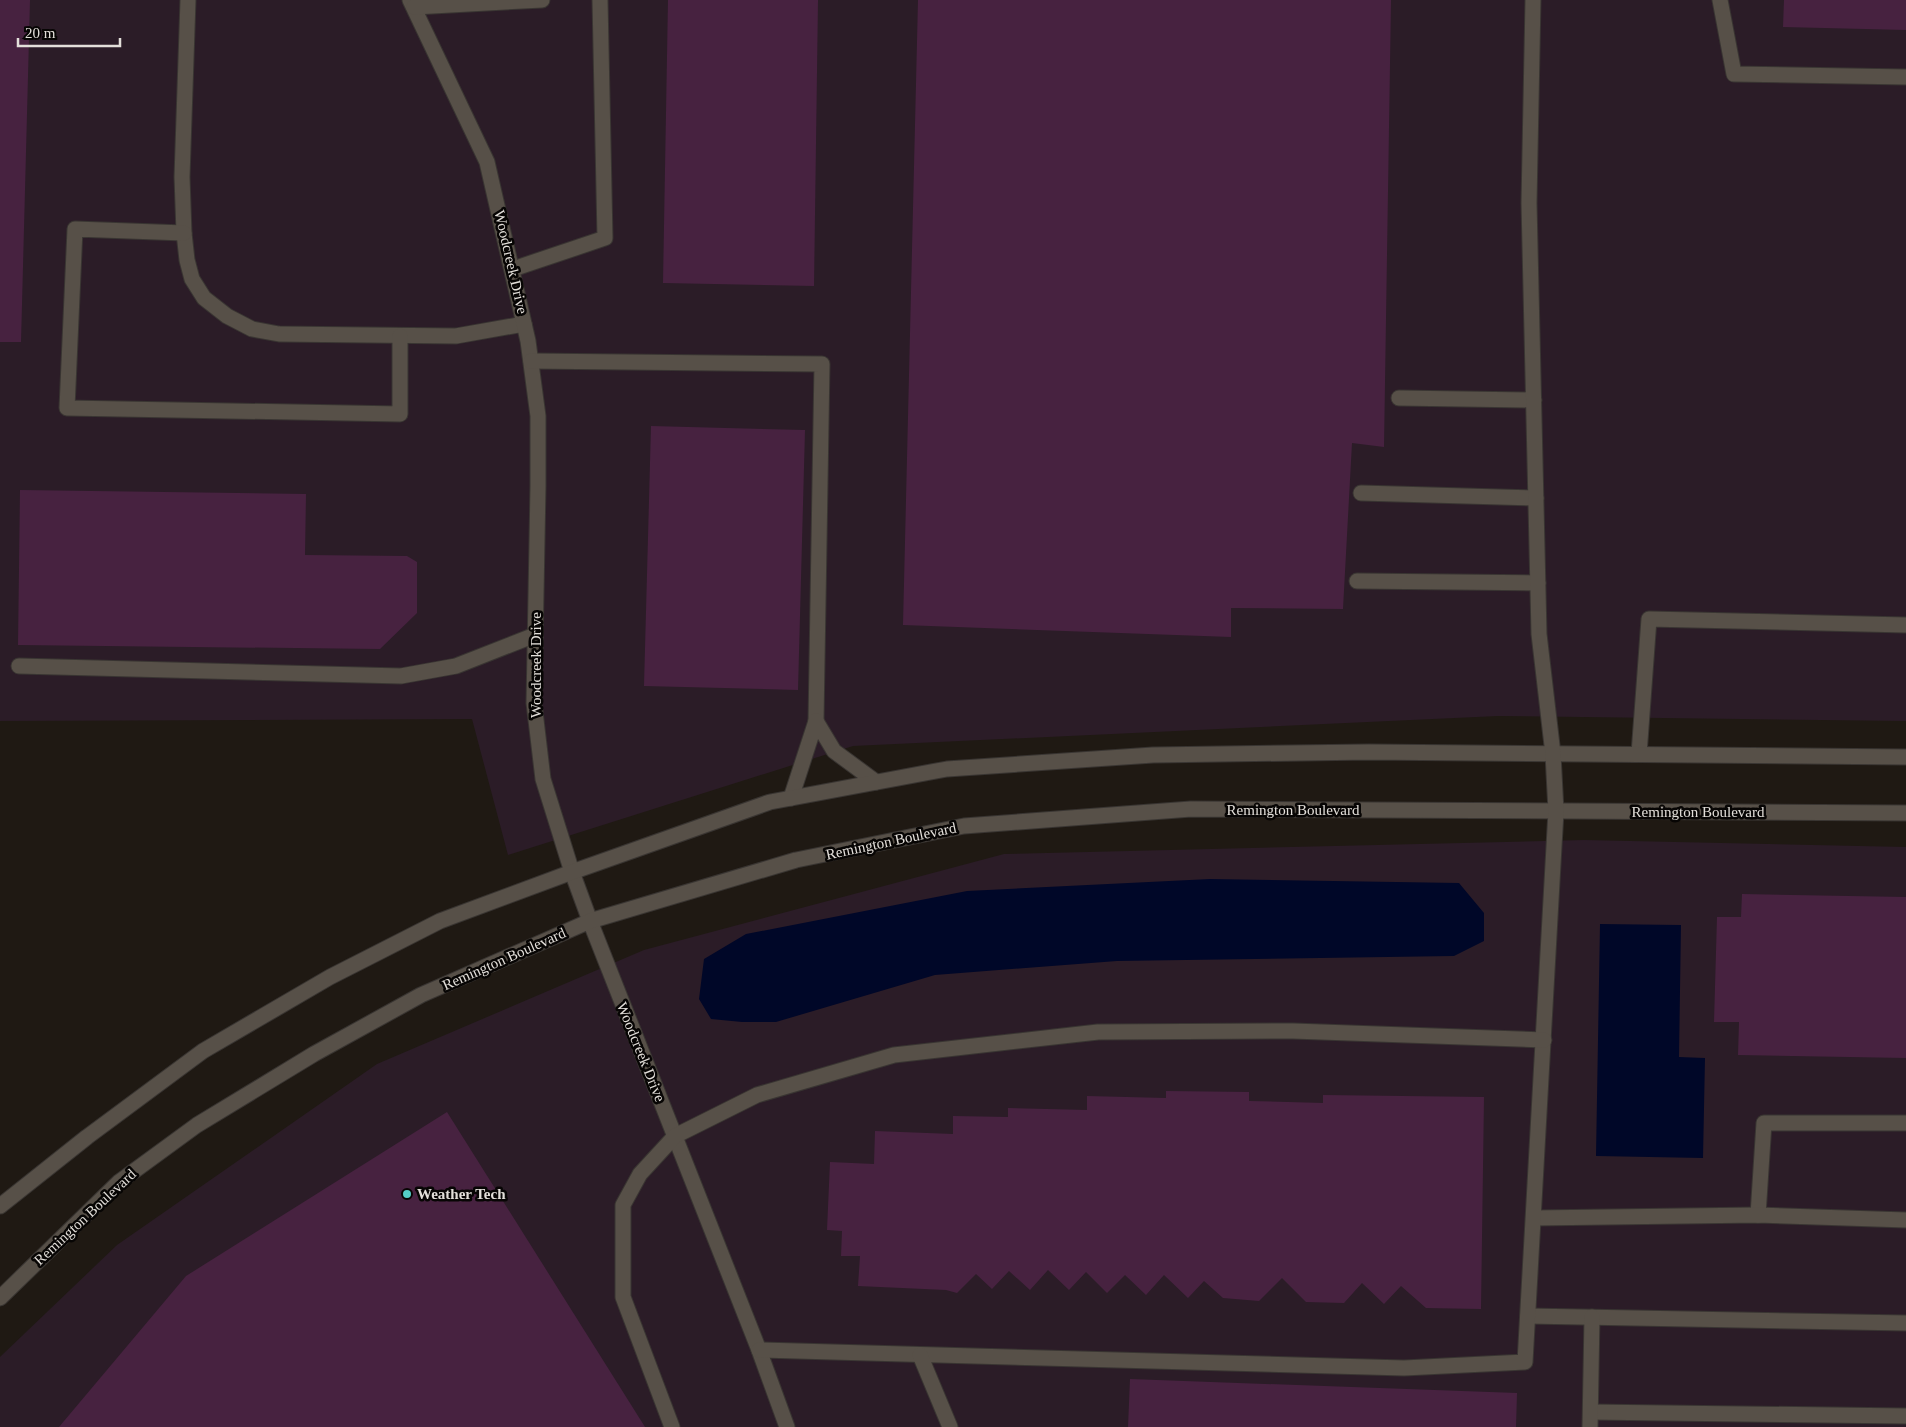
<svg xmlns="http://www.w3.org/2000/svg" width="1906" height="1427" font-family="'Times New Roman',serif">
  <rect width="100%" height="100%" fill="#1f1913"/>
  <!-- industrial -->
  <g fill="#2b1c27">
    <polygon points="0,0 1906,0 1906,721 1498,716 853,746 508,855 472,719 0,721"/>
    <polygon points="1584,840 1906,847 1906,1427 0,1427 0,1357 117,1245 377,1064 644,950 1004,854"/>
  </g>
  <!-- water -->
  <g fill="#000728">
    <polygon points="1210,879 1459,883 1484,913 1484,941 1454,956 1117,961 935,975 776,1022 742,1022 711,1019 699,999 704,959 746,934 967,891"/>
    <polygon points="1600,924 1681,925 1679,1057 1705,1058 1703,1158 1596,1156"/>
  </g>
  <!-- building -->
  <g fill="#472240">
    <polygon points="0,0 30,0 21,342 0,342"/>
    <polygon points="668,0 818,0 814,286 663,283"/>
    <polygon points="918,0 1391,0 1384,447 1352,443 1343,609 1231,608 1231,637 903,625"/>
    <polygon points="1784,0 1906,0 1906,30 1783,27"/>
    <polygon points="651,426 805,430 798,690 644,686"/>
    <polygon points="20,490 306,494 305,555 407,556 417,562 417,613 380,649 18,645"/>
    <polygon points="1742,894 1906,897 1906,1058 1738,1055 1739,1022 1714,1022 1717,917 1741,917"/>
    <polygon points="1166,1091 1249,1092 1249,1101 1323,1103 1323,1095 1484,1097 1481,1309 1426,1308 1401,1286 1384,1304 1362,1283 1344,1303 1306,1302 1282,1278 1259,1301 1223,1298 1204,1281 1188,1298 1164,1275 1146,1295 1125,1275 1107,1293 1086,1272 1069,1290 1048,1270 1030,1290 1009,1271 992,1289 976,1274 957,1293 946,1290 858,1286 860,1256 841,1256 842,1231 827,1230 830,1162 874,1164 875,1131 953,1134 953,1116 1008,1117 1008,1108 1087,1110 1087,1096 1166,1098"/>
    <polygon points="447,1112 645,1427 59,1427 186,1276"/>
    <polygon points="1130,1379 1517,1393 1516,1427 1128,1427"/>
  </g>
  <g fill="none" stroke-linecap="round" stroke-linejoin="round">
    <!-- minor casing -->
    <g stroke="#393532" stroke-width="17">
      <g id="minor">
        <polyline points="188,0 182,177 184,233 187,260 192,279 204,298 227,316 252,329 279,334 456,336 524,324"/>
        <polyline points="410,0 487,162 528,341 538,416 538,486 534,703 543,779 572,872 590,921 759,1350 787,1427"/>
        <polyline points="1720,0 1734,74 1906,77"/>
        <polyline points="414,7 542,0"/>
        <polyline points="184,233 75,229 67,408 400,414 400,336"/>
        <polyline points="513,269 605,238 600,0"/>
        <polyline points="531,361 822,364 816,721"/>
        <polyline points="1399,398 1534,400"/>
        <polyline points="1361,493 1536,498"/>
        <polyline points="1357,581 1538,583"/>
        <polyline points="19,666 401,676 456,666 535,635"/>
        <polyline points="1639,754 1649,619 1906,625"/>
        <polyline points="791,798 816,721 834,751 876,782"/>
        <polyline points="0,1206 87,1137 203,1051 330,977 440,921 572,872 770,802 947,769 1153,755 1369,752 1906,757"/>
        <polyline points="1758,1215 1764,1123 1906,1123"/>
        <polyline points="1534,1218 1758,1215 1906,1220"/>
        <polyline points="0,1298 119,1182 197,1125 314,1054 421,995 590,921 796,860 964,826 1191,809 1906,813"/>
        <polyline points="1528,1316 1906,1323"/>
        <polyline points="759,1350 1404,1368 1525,1362 1556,811 1553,754 1539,634 1529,203 1533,0"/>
        <polyline points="920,1355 950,1427"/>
        <polyline points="1591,1412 1906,1416"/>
        <polyline points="672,1427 623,1297 623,1205 640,1174 675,1136 757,1095 894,1055 1098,1032 1293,1031 1544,1040"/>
        <polyline points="1590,1427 1592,1317"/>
      </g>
    </g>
    <!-- minor -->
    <use href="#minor" stroke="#575048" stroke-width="15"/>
  </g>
  <!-- markers -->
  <circle fill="#54cdc7" stroke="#070504" stroke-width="2" cx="407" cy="1194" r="5"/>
  <g text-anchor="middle" stroke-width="5" stroke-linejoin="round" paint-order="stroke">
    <!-- street labels -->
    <g font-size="15" fill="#e3dfda" stroke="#070504">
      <text transform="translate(511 262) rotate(77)" y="5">Woodcreek Drive</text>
      <text transform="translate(536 665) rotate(-90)" y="5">Woodcreek Drive</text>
      <text x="1293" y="815">Remington Boulevard</text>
      <text x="1698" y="817">Remington Boulevard</text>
      <text transform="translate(891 841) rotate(-12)" y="5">Remington Boulevard</text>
      <text transform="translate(504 959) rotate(-24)" y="5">Remington Boulevard</text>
      <text transform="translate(641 1052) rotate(68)" y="5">Woodcreek Drive</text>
      <text transform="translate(85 1217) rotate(-43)" y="5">Remington Boulevard</text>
    </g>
    <!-- poi labels -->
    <g font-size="15" font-weight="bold" fill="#e3dfda" stroke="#070504" text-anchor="start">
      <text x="417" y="1199">Weather Tech</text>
    </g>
  </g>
  <!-- scale -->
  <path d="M18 38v8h102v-8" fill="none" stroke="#e3dfda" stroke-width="2.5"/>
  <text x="25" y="38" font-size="15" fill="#e3dfda" stroke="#070504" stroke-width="4" paint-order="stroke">20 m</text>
</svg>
